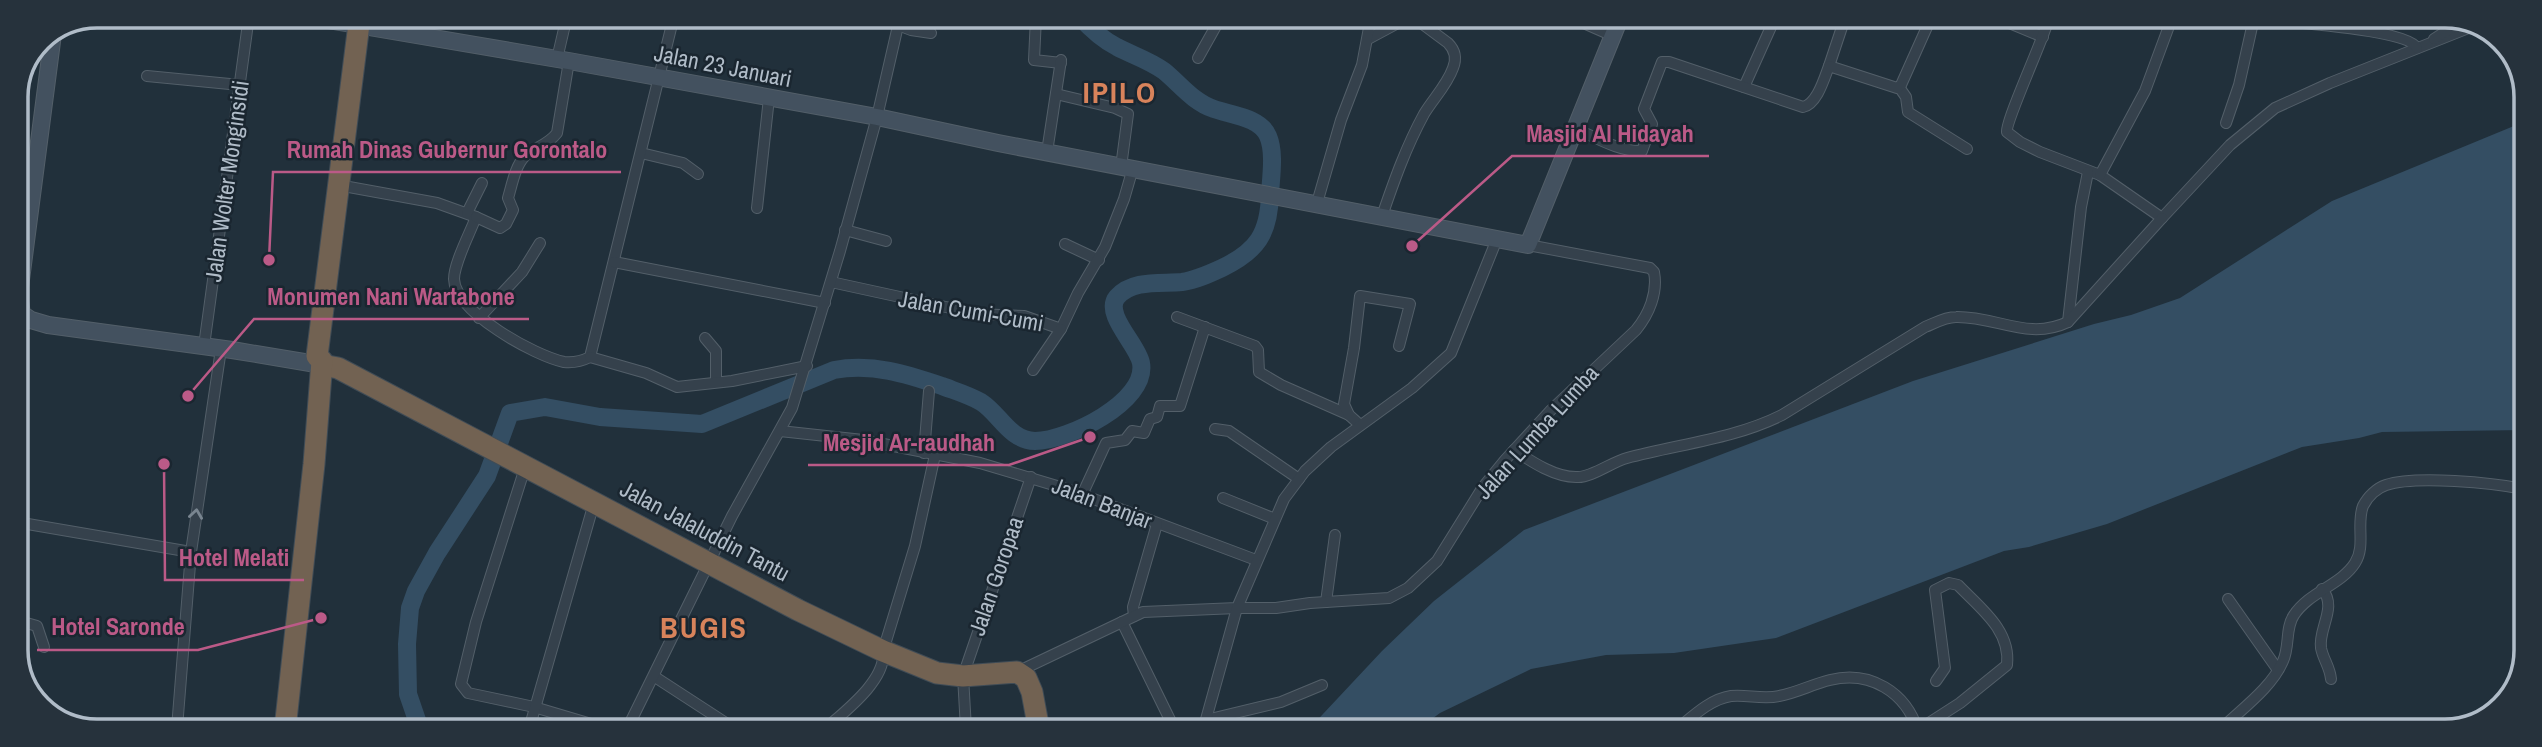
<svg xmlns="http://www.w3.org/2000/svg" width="2542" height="747" font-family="'Archivo Narrow',sans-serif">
  <rect width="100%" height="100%" fill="#21303b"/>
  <!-- water -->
  <polygon fill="#344e63" points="2526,121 2524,430 2382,432 2359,438 2302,447 2107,524 2029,547 2004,551 1776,638 1674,653 1606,655 1531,669 1440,713 1417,730 1308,730 1382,651 1434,601 1524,530 1913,381 2094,324 2131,315 2180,298 2332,201"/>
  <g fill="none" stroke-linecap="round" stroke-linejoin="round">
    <!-- river -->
    <path stroke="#344e63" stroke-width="18" d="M 420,729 L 408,694 L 407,644 L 410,608 L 416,591 L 437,553 L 487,476 L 510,413 L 545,407 L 600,417 L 702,424 L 834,370 C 873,363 906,374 942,386 C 955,391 969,395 981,402 C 1000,414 1009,440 1035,441 C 1067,441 1148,402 1141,363 C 1138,345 1103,314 1117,297 C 1133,279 1161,284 1182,282 C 1196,280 1209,274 1222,268 C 1257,251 1269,234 1270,194 C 1271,177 1275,152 1268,136 C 1260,117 1231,115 1214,109 C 1193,102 1180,84 1164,71 C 1149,60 1132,55 1117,47 C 1103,40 1090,28 1080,17"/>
    <!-- street casing -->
    <g stroke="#535f69" stroke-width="12">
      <g id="street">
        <polyline points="726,17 730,17"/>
        <polyline points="1036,17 1034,60 1061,63"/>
        <polyline points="1479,17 1492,23 1507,17"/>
        <polyline points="1572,18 1613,36"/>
        <polyline points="1997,18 2043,37"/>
        <path d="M 2049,18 C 2044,38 2005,122 2007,132 L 2020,142 L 2040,152 L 2100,175 L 2162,218 L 2230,145 L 2275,108 L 2330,83 L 2476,25"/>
        <path d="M 2244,18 C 2271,21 2407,28 2417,48"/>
        <polyline points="898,25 911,30 931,33"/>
        <polyline points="1368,39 1409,17"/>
        <polyline points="2434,39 2465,19"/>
        <polyline points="1198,58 1221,17"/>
        <polyline points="557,59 567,16"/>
        <polyline points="1829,66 1845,18"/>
        <polyline points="147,76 240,85"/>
        <polyline points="1744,87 1775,18"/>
        <polyline points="1899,87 1906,97 1908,112 1967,149"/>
        <polyline points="1056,94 1115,108 1128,114 1121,167"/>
        <polyline points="2226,123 2239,85 2254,18"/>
        <path d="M 1576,129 C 1595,137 1620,152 1642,151 L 1652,124 L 1644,109 L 1662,62 L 1669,62 L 1803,107 C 1817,104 1824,79 1829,66 L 1897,88 L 1901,85 L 1931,18"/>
        <polyline points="1047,152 1061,60"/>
        <polyline points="641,153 683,163 698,174"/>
        <polyline points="2100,175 2145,91 2172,18"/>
        <path d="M 338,185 L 437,203 L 476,217 C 470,233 454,263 454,279 C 455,312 535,356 564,362 C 573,363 582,361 590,357 L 674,16"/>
        <polyline points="1317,203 1341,120 1362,65 1371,17"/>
        <polyline points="757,208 769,98"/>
        <polyline points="467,213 482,183"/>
        <path d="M 1382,216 C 1394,181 1406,147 1424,114 C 1433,99 1447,85 1453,68 C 1457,58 1455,50 1448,43 L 1413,17"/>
        <path d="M 476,217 L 500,228 L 506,224 L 513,210 L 508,198 C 512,185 515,166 525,156 C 535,147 548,145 557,133 L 569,61"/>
        <polyline points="845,230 886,241"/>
        <polyline points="1065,244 1099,260"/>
        <polyline points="614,262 825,303"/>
        <polyline points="831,282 978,314 1024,316 1061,329 1078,293 1105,247 1124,199 1133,168"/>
        <polyline points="1177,317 1255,346 1258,350 1259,372 1281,385 1349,415"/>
        <polyline points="479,318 522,272 540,243"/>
        <polyline points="2068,322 2081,207 2088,172"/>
        <polyline points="16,330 22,314"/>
        <polyline points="705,338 716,351 716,382"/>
        <polyline points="204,346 249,16"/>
        <polyline points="590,357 646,373 677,387 732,381 807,366"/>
        <polyline points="1033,370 1061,329"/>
        <polyline points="1359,424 1349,415 1344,404 1354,348 1360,296 1410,304 1399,346"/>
        <polyline points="1215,429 1229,431 1299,479"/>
        <polyline points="780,431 863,440 980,463 1067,489 1256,560"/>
        <path d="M 1514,450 C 1532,462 1556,478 1578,477 C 1592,477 1612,462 1627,458 C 1679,444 1734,439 1782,415 L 1925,327 C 1935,323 1945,317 1956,317 C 1996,316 2028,341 2068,322 L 2162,218"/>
        <polyline points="924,453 929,391"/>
        <polyline points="523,474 476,622 461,684 468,693 534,707 608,729"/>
        <polyline points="1082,495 1106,443 1125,440 1132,431 1144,433 1150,419 1157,417 1160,406 1180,406 1205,327"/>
        <polyline points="1223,498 1275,519"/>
        <polyline points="16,522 191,552"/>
        <polyline points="16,538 18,522"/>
        <path d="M 2322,589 C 2338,607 2318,628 2321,648 C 2323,659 2330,667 2331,679"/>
        <polyline points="2228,599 2278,670"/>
        <polyline points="1326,602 1335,535"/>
        <polyline points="1134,616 1133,607 1157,524"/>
        <polyline points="16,620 37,626 44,647"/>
        <polyline points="1122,622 1175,730"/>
        <polyline points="1017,672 1143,612 1237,608 1284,499 1305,471 1331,447 1412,388 1451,353 1497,239"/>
        <polyline points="655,677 735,729"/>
        <polyline points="1206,720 1281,702 1322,685"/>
        <polyline points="73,727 82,728"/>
        <polyline points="177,728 191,552 221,349"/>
        <polyline points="529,729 594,503"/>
        <polyline points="627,729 732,516 792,408 840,251 877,117 900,17"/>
        <path d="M 825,729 C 844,712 887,680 883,651 L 915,546 L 935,455"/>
        <polyline points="966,729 963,676 1031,477"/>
        <path d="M 1203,730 L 1237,608 L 1276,608 L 1310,603 L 1389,598 L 1408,588 L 1437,561 L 1483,487 L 1505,460 L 1551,410 L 1636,330 C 1649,314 1658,293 1654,272 L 1650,268 L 1528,245"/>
        <path d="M 1676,730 C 1692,717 1710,699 1731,696 C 1746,694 1763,700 1779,696 C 1796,693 1813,684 1830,680 C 1870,670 1906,692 1918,731"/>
        <path d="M 1918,730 L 1960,703 L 2007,665 C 2011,630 1980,608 1958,585 L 1949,583 L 1935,590 L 1945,668 L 1936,681"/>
        <path d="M 2219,731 C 2240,710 2271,689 2283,661 C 2290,646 2285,628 2294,615 C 2309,592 2341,585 2355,563 C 2366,546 2356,524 2363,506 C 2368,496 2377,488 2386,485 C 2416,475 2493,483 2524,489"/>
      </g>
    </g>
    <!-- secondary casing -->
    <g stroke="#535f69" stroke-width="18">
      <g id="secondary">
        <polyline points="304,16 569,61 877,117 998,143 1528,245 1620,18"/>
        <polyline points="53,34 19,295 22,314 31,320 48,325 232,350 322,365"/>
      </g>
    </g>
    <!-- highway casing -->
    <g stroke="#404c56" stroke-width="23">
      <g id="highway">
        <polyline points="322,365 338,368 798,610 883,651 937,673 963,676 1017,672 1026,678 1032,692 1039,730"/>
        <polyline points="285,729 314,464 322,361 317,356 360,16"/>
      </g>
    </g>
    <!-- street -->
    <use href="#street" stroke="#35414c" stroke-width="10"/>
    <!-- secondary -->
    <use href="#secondary" stroke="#43515f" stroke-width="16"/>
    <!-- highway -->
    <use href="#highway" stroke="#726252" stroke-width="21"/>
  </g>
  <!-- one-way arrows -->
  <defs><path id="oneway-chevron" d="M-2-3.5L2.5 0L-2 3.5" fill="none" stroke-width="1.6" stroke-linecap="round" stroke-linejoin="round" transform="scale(1.75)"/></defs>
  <use stroke="#798590" href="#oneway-chevron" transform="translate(196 514) rotate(-82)"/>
  <g text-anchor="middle" stroke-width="5" stroke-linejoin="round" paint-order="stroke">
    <!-- street labels -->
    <g font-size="23" fill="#b0bcc8" stroke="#1a2630">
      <text transform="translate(723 66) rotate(11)" y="8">Jalan 23 Januari</text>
      <text transform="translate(227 181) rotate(-82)" y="8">Jalan Wolter Monginsidi</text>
      <text transform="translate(971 311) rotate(10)" y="8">Jalan Cumi-Cumi</text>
      <text transform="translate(1537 432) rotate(-48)" y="8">Jalan Lumba Lumba</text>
      <text transform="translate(1102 503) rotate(21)" y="8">Jalan Banjar</text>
      <text transform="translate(705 531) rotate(28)" y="8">Jalan Jalaluddin Tantu</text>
      <text transform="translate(996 576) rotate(-71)" y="8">Jalan Goropaa</text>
    </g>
    <!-- district labels -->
    <g font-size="30" font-weight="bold" letter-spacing="2" fill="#d8835b" stroke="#1a2630">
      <text x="1120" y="103">IPILO</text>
      <text x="704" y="638">BUGIS</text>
    </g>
  </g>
  <!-- crop -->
  <path d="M0 0H2542V747H0ZM97 28H2445A69 69 0 0 1 2514 97V650A69 69 0 0 1 2445 719H97A69 69 0 0 1 28 650V97A69 69 0 0 1 97 28Z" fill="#26323c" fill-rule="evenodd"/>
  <path fill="none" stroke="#b0bcc8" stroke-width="3.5" d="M97 28H2445A69 69 0 0 1 2514 97V650A69 69 0 0 1 2445 719H97A69 69 0 0 1 28 650V97A69 69 0 0 1 97 28Z"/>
  <!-- callouts -->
  <path fill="none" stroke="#bb5a87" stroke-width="2.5" d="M1412 246L1512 156H1709M269 260L273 172H621M188 396L254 319H529M1090 437L1009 465H808M164 464L165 580H304M321 618L198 650H37"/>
  <g fill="#bb5a87" stroke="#1a2630" stroke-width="2.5">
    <circle cx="1412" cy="246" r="7"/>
    <circle cx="269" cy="260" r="7"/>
    <circle cx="188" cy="396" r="7"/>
    <circle cx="1090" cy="437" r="7"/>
    <circle cx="164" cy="464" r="7"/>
    <circle cx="321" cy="618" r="7"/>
  </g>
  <g font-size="24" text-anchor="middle" font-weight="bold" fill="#bb5a87" stroke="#1a2630" stroke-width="5" stroke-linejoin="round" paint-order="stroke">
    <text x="1610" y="142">Masjid Al Hidayah</text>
    <text x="447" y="158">Rumah Dinas Gubernur Gorontalo</text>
    <text x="391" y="305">Monumen Nani Wartabone</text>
    <text x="909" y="451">Mesjid Ar-raudhah</text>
    <text x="234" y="566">Hotel Melati</text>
    <text x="118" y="635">Hotel Saronde</text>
  </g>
</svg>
